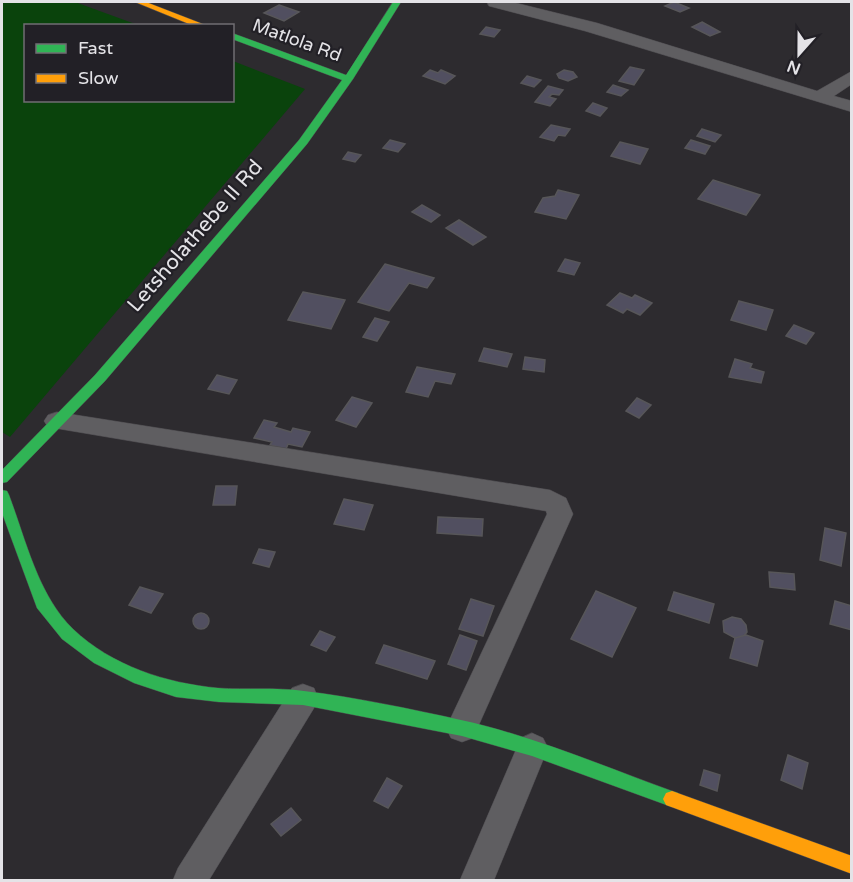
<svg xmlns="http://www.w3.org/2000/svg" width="853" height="882" font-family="'Varela Round',sans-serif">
	<rect width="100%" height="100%" fill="#2d2b2f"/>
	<!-- green -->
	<path fill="#0a430c" d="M2,2H75L138,25L26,26V100H232L233,61L305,89L10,437L2,432Z"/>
	<!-- building -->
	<g fill="#514f60" stroke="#575659" stroke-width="1.5">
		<path d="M674,2L689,8L680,12L665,6Z"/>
		<path d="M279,5L299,12L284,21L264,13Z"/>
		<path d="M702,22L720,32L710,36L692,27Z"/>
		<path d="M486,27L500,30L494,37L480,34Z"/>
		<path d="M630,67L644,70L634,85L619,81Z"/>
		<path d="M430,70L438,73L441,70L455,76L445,84L423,76Z"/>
		<path d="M564,70L573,72L577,77L568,81L559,78L557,74Z"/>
		<path d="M527,76L541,80L534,87L521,83Z"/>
		<path d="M613,85L628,90L621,96L607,92Z"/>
		<path d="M548,86L563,90L559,95L552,94L549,97L556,99L550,106L535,102Z"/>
		<path d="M593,103L607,108L600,116L586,111Z"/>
		<path d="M551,125L570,129L565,136L558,135L554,141L540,137Z"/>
		<path d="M702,129L721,135L715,142L697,136Z"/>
		<path d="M390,140L405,144L398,152L383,148Z"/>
		<path d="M691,140L710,146L705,154L685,148Z"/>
		<path d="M620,142L648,149L640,164L611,156Z"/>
		<path d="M348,152L361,155L355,162L343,159Z"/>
		<path d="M713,180L760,195L746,215L698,199Z"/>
		<path d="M558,190L579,195L566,219L535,212L543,198L555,196Z"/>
		<path d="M422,205L440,215L431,222L412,212Z"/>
		<path d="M459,220L486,237L473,245L446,228Z"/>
		<path d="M565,259L580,263L574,275L558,271Z"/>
		<path d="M385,264L434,278L427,288L409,283L389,311L358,302Z"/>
		<path d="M303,292L345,300L331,329L288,320Z"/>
		<path d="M620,293L632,298L635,295L652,303L640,315L627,309L623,313L607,305Z"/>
		<path d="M739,301L773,310L766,330L731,320Z"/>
		<path d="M375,318L389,322L377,341L363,337Z"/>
		<path d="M794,325L814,333L806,344L786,336Z"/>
		<path d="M484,348L512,354L507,367L479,361Z"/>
		<path d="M525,357L545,360L544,372L523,369Z"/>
		<path d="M735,359L752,364L750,368L764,372L761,383L729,377Z"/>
		<path d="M417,367L455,374L451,384L435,381L428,397L406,392Z"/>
		<path d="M217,375L237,380L229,394L208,389Z"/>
		<path d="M352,397L372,403L356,427L336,420Z"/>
		<path d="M637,398L651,405L639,418L626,411Z"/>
		<path d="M264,420L277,423L274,427L291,432L293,428L310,432L302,447L288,444L286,449L270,445L272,442L254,438Z"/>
		<path d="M216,486H237L235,505H213Z"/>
		<path d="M344,499L373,505L364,530L334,524Z"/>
		<path d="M438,517L483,519L482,536L437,533Z"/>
		<path d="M825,528L846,533L841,566L820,560Z"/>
		<path d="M259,549L275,552L269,567L253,563Z"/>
		<path d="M769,572L794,574L795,590L770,587Z"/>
		<path d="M140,587L163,594L151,613L129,605Z"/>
		<path d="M596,591L636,608L612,657L571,639Z"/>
		<path d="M674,592L714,604L709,623L668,610Z"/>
		<path d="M471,599L494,606L483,636L459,629Z"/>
		<path d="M835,601L852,606V630L830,624Z"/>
		<circle cx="201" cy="621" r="8"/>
		<path d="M732,617L741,619L746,625L747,632L743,637L735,638L724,632L723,621Z"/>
		<path d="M320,631L335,637L326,651L311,645Z"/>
		<path d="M460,635L477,641L466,670L448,664Z"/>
		<path d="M746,635L763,641L757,666L730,658L735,638Z"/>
		<path d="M384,645L435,661L427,679L376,663Z"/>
		<path d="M788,755L808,763L802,789L781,780Z"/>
		<path d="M704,770L720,775L717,791L700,785Z"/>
		<path d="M387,778L402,786L388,808L374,801Z"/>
		<path d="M291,808L301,820L281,836L271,824Z"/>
	</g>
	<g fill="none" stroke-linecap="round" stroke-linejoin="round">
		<!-- street casing -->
		<g stroke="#4b494d" stroke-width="1">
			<g id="street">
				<path d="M487,2H512L597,23L817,91L852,71V84L834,96L852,101V112L585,31L489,6Z"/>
				<path d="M57,412L550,490L566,498L573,514L473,738L462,742L451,738L446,728L547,514L546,511L48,427L44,421L48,415Z"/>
				<path d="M303,684L314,688L318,698L314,708L209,880H173L178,868L292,688Z"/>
				<path d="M532,733L543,738L548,748L494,880H460L521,738Z"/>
			</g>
		</g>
		<!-- fast casing -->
		<g stroke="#4b494d" stroke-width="1">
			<g id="fast">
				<path d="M393,2H401L353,79L307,144L105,381L7,482L2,483V470L95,375L299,140L342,80L232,39V33L346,75Z"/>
				<path d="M2,490L7,491L9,495C26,540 38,595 73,629C112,666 166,683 218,688C246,690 276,687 304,691C354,697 411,709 461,720C533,736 603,766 672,791L678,793L681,799L678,805L672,807L532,756L462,736L303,705L219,702L176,697L134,683L94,663L62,639L37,608L2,513Z"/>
			</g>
		</g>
		<!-- slow casing -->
		<g stroke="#4b494d" stroke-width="1">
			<g id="slow">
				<path d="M135,2H146L208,26H194Z"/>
				<path d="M672,791L852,856V874L666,805L663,799L666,793Z"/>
			</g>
		</g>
		<!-- street -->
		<use href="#street" fill="#5f5e61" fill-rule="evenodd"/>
		<!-- fast -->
		<use href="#fast" fill="#30b455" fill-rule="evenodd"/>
		<!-- slow -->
		<use href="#slow" fill="#ff9f0a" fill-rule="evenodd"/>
	</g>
	<g text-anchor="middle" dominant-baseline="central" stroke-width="4.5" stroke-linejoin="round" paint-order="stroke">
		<!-- far-street labels -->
		<g font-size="18" fill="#e4e3e7" stroke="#222026">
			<text transform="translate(297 40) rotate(20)">Matlola Rd</text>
		</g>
		<!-- street labels -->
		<g font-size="21" fill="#e4e3e7" stroke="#222026">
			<text transform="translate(195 236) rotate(-49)">Letsholathebe II Rd</text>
		</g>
	</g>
	<!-- border -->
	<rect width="853" height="882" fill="none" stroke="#e4e3e7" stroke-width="6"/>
	<!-- legend -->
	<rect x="24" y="24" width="210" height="78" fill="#222026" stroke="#706e73" stroke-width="1.5"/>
	<rect x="36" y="44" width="30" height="9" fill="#30b455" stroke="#706e73" stroke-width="1.5"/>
	<text x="78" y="54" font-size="18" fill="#e4e3e7">Fast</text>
	<rect x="36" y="74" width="30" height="9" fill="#ff9f0a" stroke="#706e73" stroke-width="1.5"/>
	<text x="78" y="84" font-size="18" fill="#e4e3e7">Slow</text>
	<!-- north arrow -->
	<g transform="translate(799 54) rotate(201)" stroke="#222026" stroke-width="4.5" paint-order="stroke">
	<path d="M0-4.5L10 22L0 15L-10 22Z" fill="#e4e3e7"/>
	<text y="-9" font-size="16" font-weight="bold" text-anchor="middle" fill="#e4e3e7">N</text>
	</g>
</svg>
